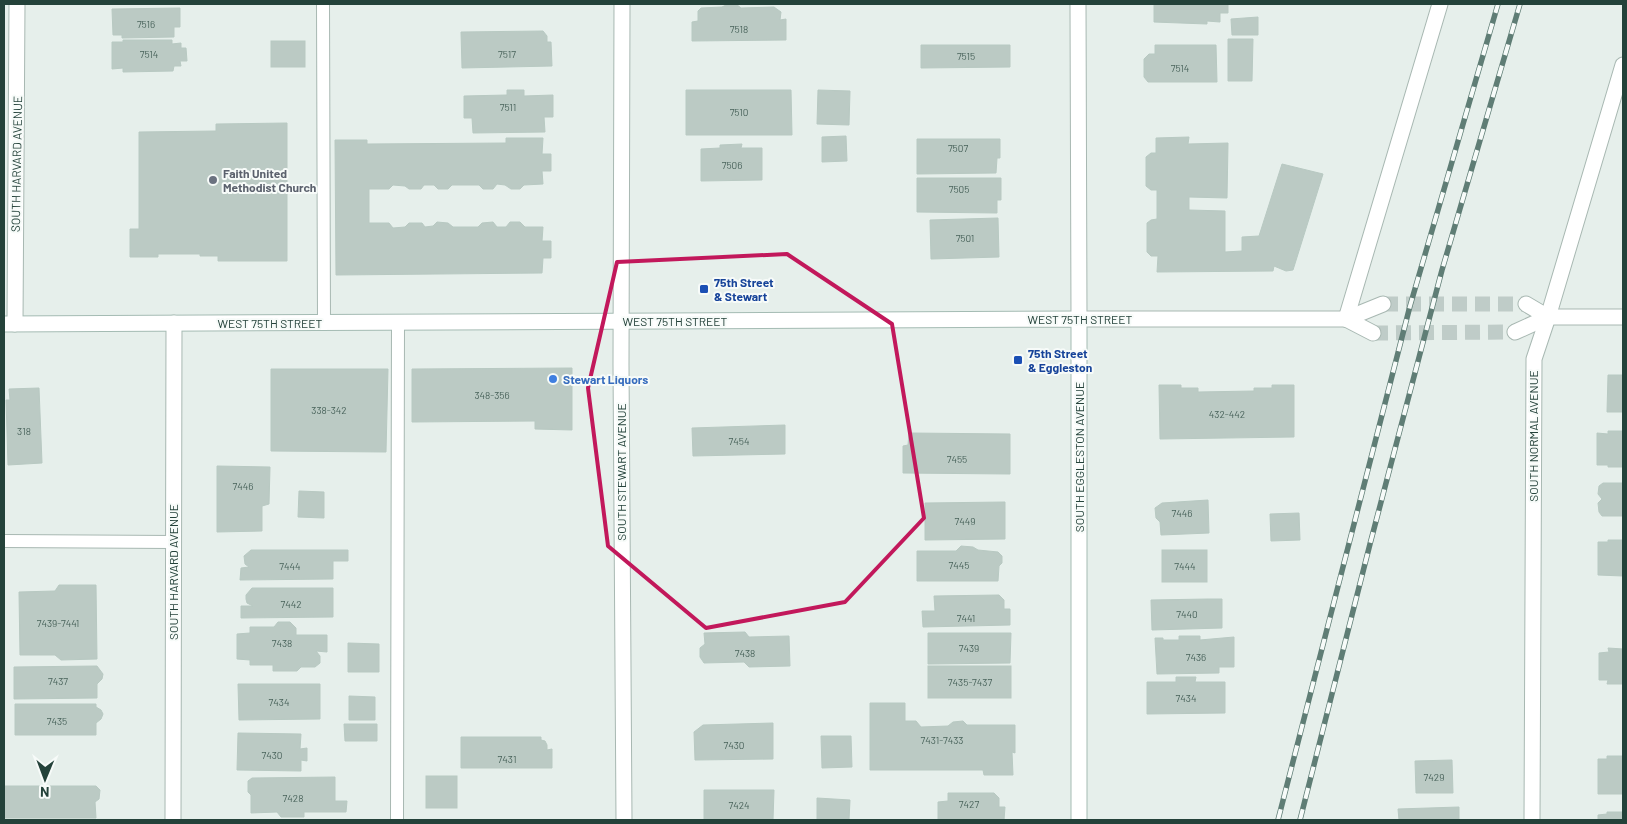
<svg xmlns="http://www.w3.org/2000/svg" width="1627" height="824" font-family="Barlow,sans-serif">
	<rect width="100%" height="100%" fill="#e6efeb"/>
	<!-- building -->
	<g fill="#bbcac4" stroke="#b8c9c2">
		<path d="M728,4H736L741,8L774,7L781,12L780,20L786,19V40L692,41V22L698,21V11L701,8L722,7Z"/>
		<path d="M1154,4H1228V13H1220V22L1207,21V24L1154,22Z"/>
		<path d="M180,8V27H174V37L122,38V35H113L112,9Z"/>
		<path d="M1258,17V35H1232L1231,19Z"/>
		<path d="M543,31L547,36V42H551L552,66L462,68L461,32Z"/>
		<path d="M1228,39H1253L1252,81H1228Z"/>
		<path d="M123,40H172V44L181,43V48H186L187,61H180L181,66H174L173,71L123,72V68L112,69V42H123Z"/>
		<rect x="271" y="41" width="34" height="26"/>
		<path d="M921,45H1010V67L921,68Z"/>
		<path d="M1155,45H1216L1217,82H1148L1144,77V59L1149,54H1155Z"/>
		<path d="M507,90H524V96L553,95V117H544L545,132L473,133L472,118H464V96L507,95Z"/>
		<path d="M686,90H791L792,135H686Z"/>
		<path d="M818,90L850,91L849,125L817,124Z"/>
		<path d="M287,123V261H218V256H200V254H158V257H130V229H139V132L216,131V124Z"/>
		<path d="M846,136L847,161L822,162V137Z"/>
		<path d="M1189,137L1188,144L1228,143L1227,198L1189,197V210L1225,211V252L1242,251V237L1259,236L1282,164L1323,174L1293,270L1286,271L1274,266L1273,271L1157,272L1158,256H1151L1147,252V223L1151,220L1157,219V190H1151L1146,186V157L1151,153H1156V138Z"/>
		<path d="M506,138H543L542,154H551V171H542L543,184L524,185L520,189H511L505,185L497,184L493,189H483L479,185H452L448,189H438L434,185H424L421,189H409L405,186L393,185L389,189H369V223H389L393,228L405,227L409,223H422L425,227L433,226L437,222L448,223L453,227H478L482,223L493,222L497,227H506L510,222H520L525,227H543L542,241H551V258H543L542,273L336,275L335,140H367V144L506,143Z"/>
		<path d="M917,139H1000V158H997L996,173L917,174Z"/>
		<path d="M742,144L741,148H762V180L701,181V149L720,148V145Z"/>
		<path d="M917,178H1001V200H997V213L917,212Z"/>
		<path d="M998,218L999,257L931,259L930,220Z"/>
		<path d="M572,368V430L535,429V421L412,422V369Z"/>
		<path d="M271,369H388L386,452L271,451Z"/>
		<path d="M1608,375H1623V412H1607Z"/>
		<path d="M1159,385H1181V388H1198V392L1254,391V388H1272V385H1294V437L1160,439Z"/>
		<path d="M39,388L42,463L8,465L6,400H10L9,389Z"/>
		<path d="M785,425V454L693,456L692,428Z"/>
		<path d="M1608,431H1623V467H1608V465H1597V433L1608,434Z"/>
		<path d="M909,433L1010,434V474L903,473V446L908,445Z"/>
		<path d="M217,466L270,467L269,504L262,506V531L217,532Z"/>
		<path d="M1603,483H1623V516H1602L1599,512L1598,503L1602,499L1598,494L1599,486Z"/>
		<path d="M299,491L324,492V518L298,517Z"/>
		<path d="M1208,500L1209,533L1161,535L1160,522L1156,518L1155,508L1162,503Z"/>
		<path d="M1005,502V539L925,540V503Z"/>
		<path d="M1299,513L1300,540L1271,541L1270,514Z"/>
		<path d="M1608,540H1623V576L1598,575V542H1608Z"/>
		<path d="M961,546L973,547L978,550L998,552L1002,556V563L999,566L998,581H917V551H956Z"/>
		<path d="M251,550H348V561H333V579L240,580L241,568L249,567L245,564L244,556Z"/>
		<rect x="1162" y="550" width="45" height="32"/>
		<path d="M59,585H96L97,659L61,660L55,655H20L19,592L55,591Z"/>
		<path d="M252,588H333V617L241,618V606H253L247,603L246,599V595Z"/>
		<path d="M999,595L1004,600V609H1010V625L923,627L922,611H935L934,596Z"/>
		<path d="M1208,599H1222V628L1152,630L1151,600Z"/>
		<path d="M278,622H290L296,628V635H327V652L316,651L320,656V663L315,667H301L297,671H273V665H250V660L237,659V634L250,633V627H274Z"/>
		<path d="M745,632L749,637L789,636L790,666L749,667L744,662L704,663L700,657V648L705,644L704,633Z"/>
		<path d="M928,633H1011L1010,663L928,664Z"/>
		<path d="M1179,636H1200V640L1234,637V667H1219V673L1157,674L1155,638H1163V640H1179Z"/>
		<path d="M348,643L379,644V672H348Z"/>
		<path d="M1608,648L1623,649V684H1607L1608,680H1599V653L1609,652Z"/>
		<path d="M97,666L103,674L102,679L97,684V698L14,699V667Z"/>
		<rect x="928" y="666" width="83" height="32"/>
		<path d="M1176,677H1196L1195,682H1225V713L1147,714V682H1176Z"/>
		<path d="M238,684H320V719L239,720Z"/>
		<path d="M349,696L375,697V720H349Z"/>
		<path d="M870,703H905V721H916L921,727L948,726L953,722L963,721L967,725H1015V753L1012,752L1013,775H984L983,770H870Z"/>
		<path d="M15,704H96V707L101,710L103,714L101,719L96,723V735H15Z"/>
		<path d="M773,723V759L695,760L694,732L703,725Z"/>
		<path d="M344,724H377V741H345Z"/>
		<path d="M238,733L301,734L300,749L307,748V761L301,760V771L237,770Z"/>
		<path d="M821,736H851L852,767L822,768Z"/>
		<path d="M461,737H541V740L545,741L547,745V750L552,749V768H461Z"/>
		<path d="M1607,756H1623V794H1598V759H1607Z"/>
		<path d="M1452,760L1453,793H1416L1415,761Z"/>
		<rect x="426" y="776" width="31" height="32"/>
		<path d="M335,777V801H347L346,812H304V817H281L277,812L251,813V795L248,792V781L252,778Z"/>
		<path d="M4,786H96L100,790L99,799L95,802L96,818H4Z"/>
		<path d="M704,790H774L773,820H704Z"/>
		<path d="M948,793H994L999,798V807H1005L1004,820H938V802L948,801Z"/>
		<path d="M817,798L850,800L849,820H817Z"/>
		<path d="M1459,807V820H1399L1398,809Z"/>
		<path d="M1607,812H1623V820H1598V815L1607,814Z"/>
	</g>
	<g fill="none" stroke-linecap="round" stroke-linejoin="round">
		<!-- street-tunnel -->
		<g stroke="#bfccc8" stroke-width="15" stroke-dasharray="15 8" stroke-linecap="butt">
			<path d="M1383,304H1526"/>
			<path d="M1373,333L1515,332"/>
		</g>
		<!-- lane casing -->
		<g stroke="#a8b8b2" stroke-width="14">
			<g id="lane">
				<path d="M323,4L324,323"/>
				<path d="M4,541L173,542"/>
				<path d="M397,820L398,322"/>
			</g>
		</g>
		<!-- street casing -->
		<g stroke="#a8b8b2" stroke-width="17">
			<g id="street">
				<path d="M622,4L621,365L624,820"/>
				<path d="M1078,4L1079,319H1346L1383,304"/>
				<path d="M1526,304L1548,317"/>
				<path d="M1346,319L1440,4"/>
				<path d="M1346,319L1373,333"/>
				<path d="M15,324L17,4"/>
				<path d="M1515,332L1548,317H1623"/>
				<path d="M173,820L174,323"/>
				<path d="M1532,820L1534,359L1548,317L1623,65"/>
			</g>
		</g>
		<!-- secondary casing -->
		<g stroke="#a4bbb3" stroke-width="17">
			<path id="secondary" d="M4,324L1079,319V820"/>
		</g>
		<!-- lane -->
		<use href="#lane" stroke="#fff" stroke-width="12"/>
		<!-- street -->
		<use href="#street" stroke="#fff" stroke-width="15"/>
		<!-- secondary -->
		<use href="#secondary" stroke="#fff" stroke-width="15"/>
		<!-- rail casing -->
		<g stroke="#5f7d75" stroke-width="5.5">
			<g id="rail">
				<path d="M1278,820L1410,306L1498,4"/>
				<path d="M1300,820L1370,544L1442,270L1520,4"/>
			</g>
		</g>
		<!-- rail -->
		<use href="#rail" stroke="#f7fbf9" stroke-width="4" stroke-dasharray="11" stroke-linecap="butt"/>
	</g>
	<!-- marked area -->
	<path fill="none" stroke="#c2185b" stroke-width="4" stroke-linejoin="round" d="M787,254L892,324L924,518L845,602L706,628L608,546L588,388L617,262Z"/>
	<!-- markers -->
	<circle fill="#6b7280" stroke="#f7fbf9" stroke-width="2" cx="213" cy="180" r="5"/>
	<g fill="#1a4fb4" stroke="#f7fbf9" stroke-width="2">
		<rect x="699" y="284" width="10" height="10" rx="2.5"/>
		<rect x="1013" y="355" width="10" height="10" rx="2.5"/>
	</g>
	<circle fill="#3f7fe0" stroke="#f7fbf9" stroke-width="2" cx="553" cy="379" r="5"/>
	<g text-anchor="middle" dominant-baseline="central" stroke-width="4" stroke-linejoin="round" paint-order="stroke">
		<!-- number labels -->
		<g font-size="10" fill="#4a645c">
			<text x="146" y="24">7516</text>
			<text x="739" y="29">7518</text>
			<text x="149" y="54">7514</text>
			<text x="507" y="54">7517</text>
			<text x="966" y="56">7515</text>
			<text x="1180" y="68">7514</text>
			<text x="508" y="107">7511</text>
			<text x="739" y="112">7510</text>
			<text x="958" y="148">7507</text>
			<text x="732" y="165">7506</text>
			<text x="959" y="189">7505</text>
			<text x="965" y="238">7501</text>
			<text x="492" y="395">348-356</text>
			<text x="329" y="410">338-342</text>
			<text x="1227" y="414">432-442</text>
			<text x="24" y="431">318</text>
			<text x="739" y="441">7454</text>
			<text x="957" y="459">7455</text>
			<text x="243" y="486">7446</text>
			<text x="1182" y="513">7446</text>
			<text x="965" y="521">7449</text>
			<text x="959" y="565">7445</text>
			<text x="290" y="566">7444</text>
			<text x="1185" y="566">7444</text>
			<text x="291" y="604">7442</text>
			<text x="1187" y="614">7440</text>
			<text x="966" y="618">7441</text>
			<text x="58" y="623">7439-7441</text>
			<text x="282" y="643">7438</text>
			<text x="969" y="648">7439</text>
			<text x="745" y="653">7438</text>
			<text x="1196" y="657">7436</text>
			<text x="58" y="681">7437</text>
			<text x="970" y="682">7435-7437</text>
			<text x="1186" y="698">7434</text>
			<text x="279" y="702">7434</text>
			<text x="57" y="721">7435</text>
			<text x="942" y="740">7431-7433</text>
			<text x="734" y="745">7430</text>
			<text x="272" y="755">7430</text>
			<text x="507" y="759">7431</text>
			<text x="1434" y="777">7429</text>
			<text x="293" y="798">7428</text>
			<text x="969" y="804">7427</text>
			<text x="739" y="805">7424</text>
		</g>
		<!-- street labels -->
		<g font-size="12" fill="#24423a" stroke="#f7fbf9">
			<text transform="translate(16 164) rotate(-89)">SOUTH HARVARD AVENUE</text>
			<text x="1080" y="319">WEST 75TH STREET</text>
			<text x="675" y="321">WEST 75TH STREET</text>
			<text x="270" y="323">WEST 75TH STREET</text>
			<text transform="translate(1533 436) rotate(-90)">SOUTH NORMAL AVENUE</text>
			<text transform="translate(1079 457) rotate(-90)">SOUTH EGGLESTON AVENUE</text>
			<text transform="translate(621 472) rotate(-90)">SOUTH STEWART AVENUE</text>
			<text transform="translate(173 572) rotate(-90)">SOUTH HARVARD AVENUE</text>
		</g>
		<!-- worship labels -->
		<g font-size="12" font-weight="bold" fill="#5b616d" stroke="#f7fbf9" text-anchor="start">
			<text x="223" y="173">Faith United<tspan x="223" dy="14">Methodist Church</tspan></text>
		</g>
		<!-- transit labels -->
		<g font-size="12" font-weight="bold" fill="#164399" stroke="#f7fbf9" text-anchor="start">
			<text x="714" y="282">75th Street<tspan x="714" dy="14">&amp; Stewart</tspan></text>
			<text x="1028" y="353">75th Street<tspan x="1028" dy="14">&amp; Eggleston</tspan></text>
		</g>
		<!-- shop labels -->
		<g font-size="12" font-weight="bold" fill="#366cbe" stroke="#f7fbf9" text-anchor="start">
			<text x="563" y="379">Stewart Liquors</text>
		</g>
	</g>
	<!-- border -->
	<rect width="1627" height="824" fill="none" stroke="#24423a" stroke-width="10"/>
	<!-- north arrow -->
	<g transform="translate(45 779) rotate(181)" stroke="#f7fbf9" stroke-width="4" paint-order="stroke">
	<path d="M0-4L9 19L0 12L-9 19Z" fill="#24423a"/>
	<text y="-8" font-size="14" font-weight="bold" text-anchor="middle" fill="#24423a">N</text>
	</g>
</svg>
